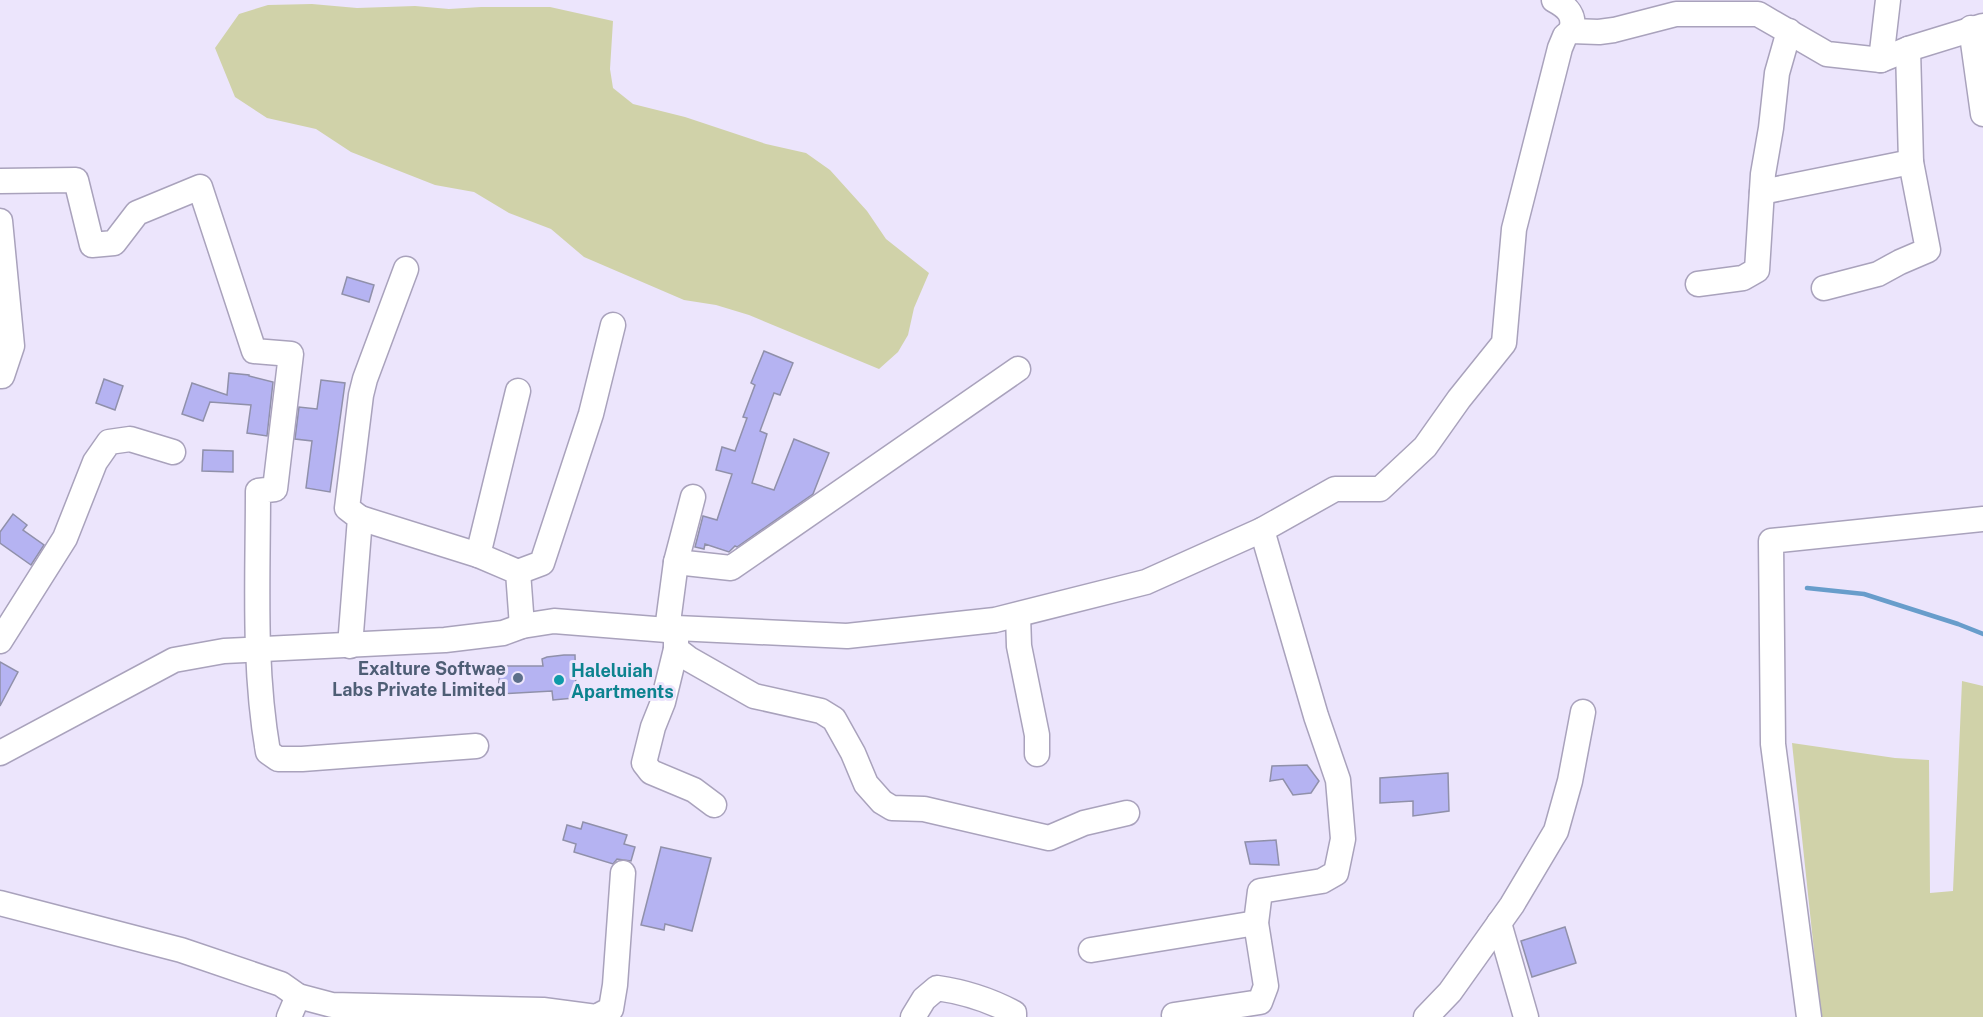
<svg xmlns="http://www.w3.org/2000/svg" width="1983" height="1017" font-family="'Public Sans',sans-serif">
	<rect width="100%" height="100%" fill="#ece5fc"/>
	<!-- green -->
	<g fill="#d0d2a9">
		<path d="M312,4L357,8L415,6L449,9L481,7H550L613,21L610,69L613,88L633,104L685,117L766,144L806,153L830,170L867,211L886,239L929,273L914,308L908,335L898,352L879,369L749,315L716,305L684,300L584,257L551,229L509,213L474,192L435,185L351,152L316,129L267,118L235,97L215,48L239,14L268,5Z"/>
		<path d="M1962,681L1983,686V1017H1821L1792,743L1895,758L1929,760L1930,893L1953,891Z"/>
	</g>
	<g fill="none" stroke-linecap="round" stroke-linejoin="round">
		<!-- stream -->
		<path stroke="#689dcb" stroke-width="4.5" d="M1807,588L1864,594L1958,624L1983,634"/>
	</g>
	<!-- building -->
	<g fill="#b5b3f2" stroke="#9090aa" stroke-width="1.5">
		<path d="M347,277L374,285L369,302L342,294Z"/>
		<path d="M764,351L793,363L780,395L774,393L760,431L767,434L752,483L774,490L794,439L829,453L813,494L737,547L735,546L729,552L705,544L704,549L695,547L703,516L717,520L732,474L716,470L722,447L735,451L747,418L743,417L755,385L751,383Z"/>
		<path d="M229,373L249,375V376L273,382L267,436L247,433L251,405L210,402L203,421L182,414L192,383L227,395Z"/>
		<path d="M104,379L123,386L115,410L96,403Z"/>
		<path d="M321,380L345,383L330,492L306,488L312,441L295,439L299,407L317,409Z"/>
		<path d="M203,450L233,451V472L202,471Z"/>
		<path d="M13,514L27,525L23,530L44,545L31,565L0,543V532Z"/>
		<path d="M564,655H575L576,693L574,698L553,700L552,691L498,694L500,666H543L542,659L547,657Z"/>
		<path d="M0,662L18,672L0,706Z"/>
		<path d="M1307,765L1319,781L1311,793L1293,795L1283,779L1270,781L1272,766Z"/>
		<path d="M1448,773L1449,811L1413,816V801L1380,803V778Z"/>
		<path d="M583,822L627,835L624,844L635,847L631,861L617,859L613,864L574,852L576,844L563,840L567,825L581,829Z"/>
		<path d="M1276,840L1279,865L1250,864L1245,842Z"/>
		<path d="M661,847L711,858L692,931L665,924L664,930L641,925Z"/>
		<path d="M1565,927L1576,963L1532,977L1521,941Z"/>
	</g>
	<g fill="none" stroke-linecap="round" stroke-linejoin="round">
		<!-- minor casing -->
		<g stroke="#a9a2bc" stroke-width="27">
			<g id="minor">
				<path d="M1554,0C1567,7 1576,15 1571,31"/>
				<path d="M1971,28L1983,114"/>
				<path d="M1881,60L1888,0"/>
				<path d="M0,181L76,180L92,245L114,243L137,213L200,187L254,351L291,354L275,489L258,491C258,578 253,666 268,752L278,759H302L476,746"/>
				<path d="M1762,192L1911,162"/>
				<path d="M0,221L12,346L2,376H0"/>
				<path d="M1698,284L1743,278L1757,270L1763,174L1771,128L1777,73L1789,31"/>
				<path d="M1824,288L1878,274L1900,262L1928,250L1911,162L1908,49"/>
				<path d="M518,391L478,555L518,572L522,626"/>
				<path d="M360,518L478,555"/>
				<path d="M676,562L731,568L1018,369"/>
				<path d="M518,572L542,563L591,414L613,325"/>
				<path d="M1018,615L1019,646L1037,735V754"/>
				<path d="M676,628V649L689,659L754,696L821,711L834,719L853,753L866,784L882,802L892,808L924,809L1049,838L1084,823L1127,813"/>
				<path d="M667,630L676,562L693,497"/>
				<path d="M0,641L65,538L95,462L109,442L130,439L173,452"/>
				<path d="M350,646L360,518L347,508L361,395L365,379L406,269"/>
				<path d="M676,649L663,702L653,727L644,763L651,772L694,790L714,805"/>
				<path d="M0,753L174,660L224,651L445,640L503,633L522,626L554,621L667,630L676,628L847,636L995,620L1146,582L1262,530L1335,489H1380L1425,447L1459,399L1504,343L1514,229L1560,48L1565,36L1571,31L1599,32L1614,30L1676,14H1758L1827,54L1881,60L1908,49L1983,26"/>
				<path d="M0,903L181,950L281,984L298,996L332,1005L543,1010L596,1017L611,1009L615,985L623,873"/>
				<path d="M1499,923L1526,1017"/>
				<path d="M1091,950L1256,923"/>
				<path d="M1174,1015L1260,1002L1266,986L1256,923L1260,891L1322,881L1336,873L1343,839L1338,780L1316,716L1262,530"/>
				<path d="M289,1017L298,996"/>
				<path d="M913,1017L924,999L937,988C965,992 988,999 1014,1013V1017"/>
				<path d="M1426,1017L1450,992L1512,905L1556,831L1570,781L1583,712"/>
				<path d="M1809,1017L1773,744L1771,541L1983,519"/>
			</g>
		</g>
		<!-- minor -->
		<use href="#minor" stroke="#fff" stroke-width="24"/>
	</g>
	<!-- markers -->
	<circle fill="#5c6f8a" stroke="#ece5fc" stroke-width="2" cx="518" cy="678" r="6"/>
	<circle fill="#0f9aa8" stroke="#ece5fc" stroke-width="2" cx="559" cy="680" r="6"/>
	<g text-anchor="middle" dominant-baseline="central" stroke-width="6" stroke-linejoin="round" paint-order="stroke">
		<!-- service labels -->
		<g font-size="18" font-weight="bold" fill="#4e5e75" stroke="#ece5fc" text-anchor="end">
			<text x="506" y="668">Exalture Softwae<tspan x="506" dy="21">Labs Private Limited</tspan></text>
		</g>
		<!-- culture labels -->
		<g font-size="18" font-weight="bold" fill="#0d838f" stroke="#ece5fc" text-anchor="start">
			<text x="571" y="670">Haleluiah<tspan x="571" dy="21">Apartments</tspan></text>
		</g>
	</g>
</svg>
